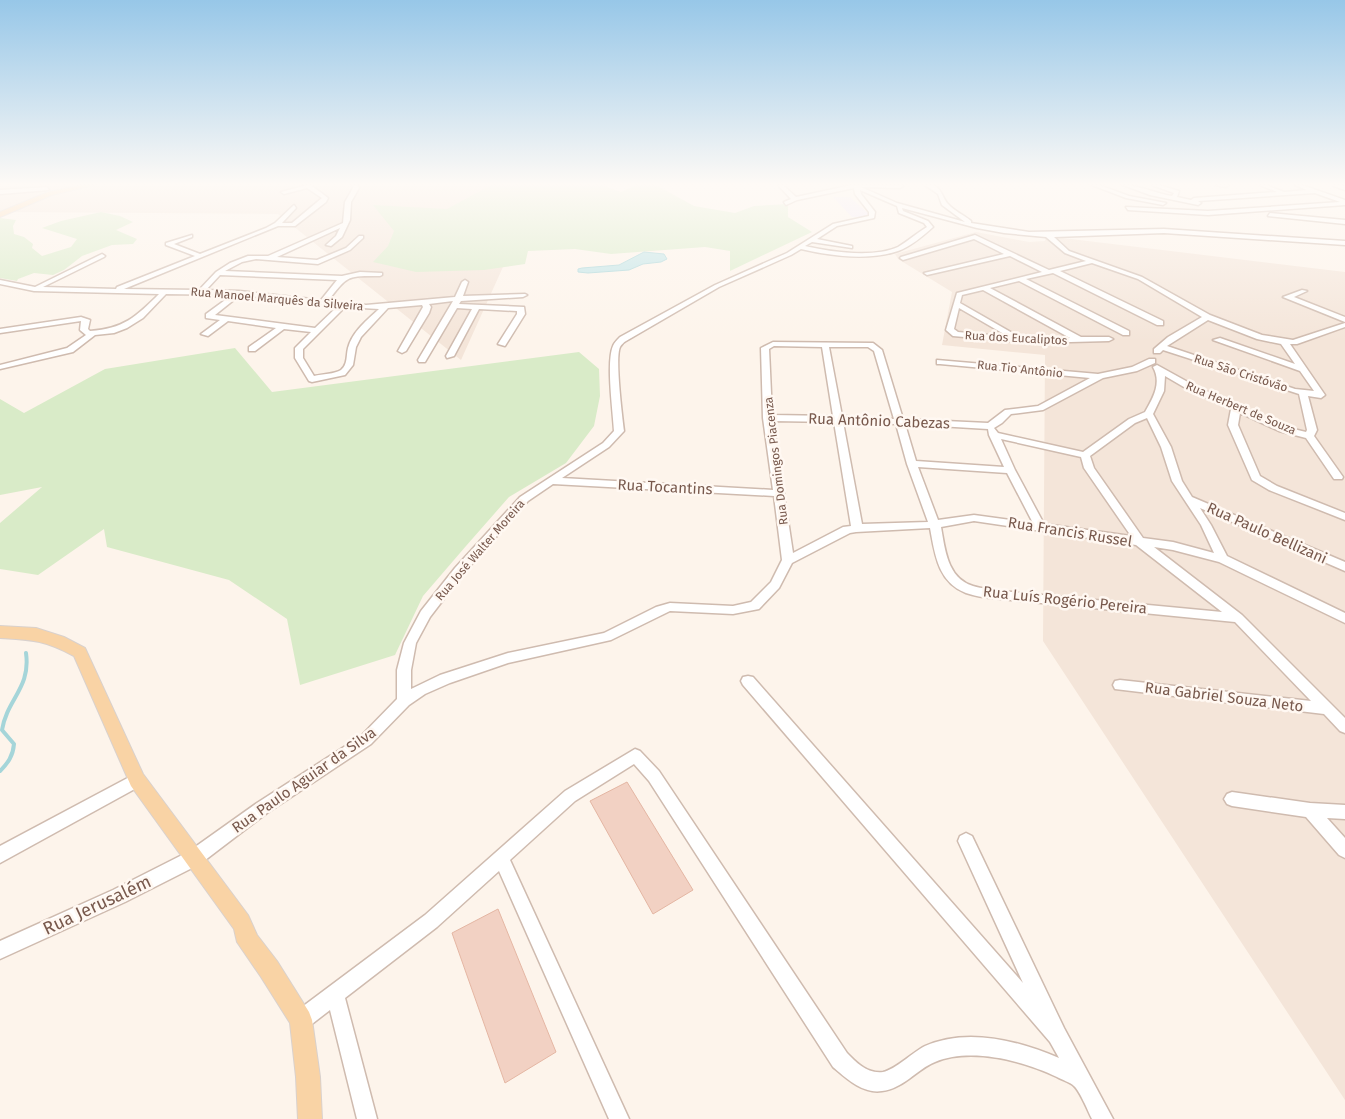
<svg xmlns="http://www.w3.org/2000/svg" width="1345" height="1119" font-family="'Fira Sans',sans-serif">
	<rect width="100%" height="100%" fill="#fdf4eb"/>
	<!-- residential -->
	<g fill="#f4e5d9">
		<path d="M0,185H83L43,193L0,212Z"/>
		<path d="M96,185H540L461,360L278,214L6,212L55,193Z"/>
		<path d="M976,232L1029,242L1045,241L1046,236L1345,272V1100L1043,641L1045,355L942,345L952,292L898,259L895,254Z"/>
	</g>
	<!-- education -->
	<path fill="#f1e7f9" d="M833,197H850L872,217H852Z"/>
	<!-- green -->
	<g fill="#d9ebc8">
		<path d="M491,185H602L621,192L636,185H656L694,206L735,213L754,206L788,204V217L812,232L730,271V251L705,247L611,254L575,249L528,251L525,264L484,270L416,272L373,262L388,246L394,231L373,205L447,209Z"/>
		<path d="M101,212L120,216L133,222L116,230L137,239L133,244L112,245L82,256L64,270L53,275L34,273L18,279L17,281L0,278V218L16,220L13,226L14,234L24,237L33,244L32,248L42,256L71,247L77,239L42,228L61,221Z"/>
		<path d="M235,348L272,392L579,352L599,369L600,396L594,426L566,463L509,497L466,546L423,596L395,655L300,685L287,619L229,580L107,547L104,529L38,575L0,569V523L42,487L0,495V399L24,413L105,369Z"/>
	</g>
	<!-- water -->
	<path fill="#bfe4e7" stroke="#a5d5d9" d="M644,252L664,254L667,259L661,262L643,264L629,270L588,273L578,272V269L582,268L619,265Z"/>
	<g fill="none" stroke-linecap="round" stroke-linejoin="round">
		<!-- stream -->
		<path stroke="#a5d5d9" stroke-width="4" d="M0,771C8,763 13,756 14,744L2,730C7,699 31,688 26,653"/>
	</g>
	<!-- building -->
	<g fill="#f2d1c3" stroke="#e4b6a3">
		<path d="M627,782L693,890L653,914L590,801Z"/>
		<path d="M498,909L556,1052L505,1083L452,933Z"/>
	</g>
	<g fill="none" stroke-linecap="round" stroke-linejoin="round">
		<!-- minor casing -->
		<g stroke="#cfbbaf" stroke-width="3">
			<g id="minor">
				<path d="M307,185H312V186L328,198L326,202L295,226H278L124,289L199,290L216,272L230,263L248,256H268L343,223L345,202L353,188V185H357L359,188L351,202L350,220L342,237L331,246L326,245L336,236L340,228L277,257L317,260L346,248L359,236H363V238L350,250L318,264L256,259L242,262L225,271L342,276L360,272L382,273V275L380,276C347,276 348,275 328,301L366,305L455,297L462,282L465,280L468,282L463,296L525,294L527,295L523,297L461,301L459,304L524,307L525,314L505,346L498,344L517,314V311L479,309L454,356L447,358L446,356L472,309L457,308L425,362H419L418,360L453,301L429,304L431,307L429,313L406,351L402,353L398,351L423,307L422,305L388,308L361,337L356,347L353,365L345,375L312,382L309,381L295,358V348L311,332L284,329L255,351H249V347L276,328L228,321L208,336L201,334L220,320L206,318V314L232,295L166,294L143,318L127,328L114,333L95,335L73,352L0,369V365L67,348L86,335L80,330L81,321L0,333V329L81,317L90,320L88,329L90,331C123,329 136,317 159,294L34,291L0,284V280L35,287L102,254L105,256L104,257L43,287L116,289L117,287L195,256L166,245V243L192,235V237L174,244L200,254L266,228L275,223L294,205L296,208L282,223H292L322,198L307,188L284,194L281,192ZM220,275L337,280L321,300L239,291L206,290ZM240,295L338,306L315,328L215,315ZM345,307L379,309C367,320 352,332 348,348C346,356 348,364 341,370C335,374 322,374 314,376L303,358V349Z"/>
				<path d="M778,185H783L796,197L852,185H901L903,186L900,188L861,187L897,203L965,222L942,205L938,194L925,185C942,183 941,197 948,204C954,211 964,215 971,221V223L1029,232L1164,229L1345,241V245L1164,233L1054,237L1069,251L1142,277L1210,315L1262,335L1293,340L1345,323V327L1297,344H1290L1325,395L1321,398L1308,396L1317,430L1314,436L1343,477L1342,479H1334L1306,438L1279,431L1240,413L1238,425L1260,476L1277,486L1345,513V520L1269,490L1252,480L1228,425L1231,409L1189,390L1165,376L1164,391L1153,414L1171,447L1182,481L1192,497L1345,562V571L1200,508L1211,525L1227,556L1345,613V623L1219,562L1173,550L1154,547L1242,615L1345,718V733L1340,731L1324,714L1115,689L1113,685L1115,681L1120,680L1311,701L1235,622L1001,599C990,598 977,597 966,593C938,582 935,555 930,528L856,532L850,533L792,563L779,588L759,609L733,614L670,611L611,640L508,663L450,683L425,694L409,705L371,744L267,813L200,864L125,902L0,959V941L113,890L188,852L257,803L361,736L397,699V670L404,643L421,611L455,568L520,497L603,443L614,431C613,412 606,362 613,346C614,343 617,340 620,337L715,285L787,253L833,224L869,216V212L855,194L854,188L797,200L786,205L784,202L791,199ZM860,190L897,206L899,213L924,223L927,227C917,233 908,241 898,247C874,258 830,252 805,246L812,242L852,248V246L817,239L837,226L874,218L875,212L861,194ZM902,208L977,228L1004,233L1046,237L1065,253L1086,261L1049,270L975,235L901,257L900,258L903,260L974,239L1004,254L924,273L927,275L1010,256L1042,272L957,293L946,330L953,336L1032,343L1109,341L1113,339L1109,337H1081L990,288L1019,281L1123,335H1129V331L1026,279L1053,273L1157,325H1163V321L1060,271L1092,263L1138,279L1202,317L1168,337L1154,349V353H1160L1163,350L1299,394L1307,430L1306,432L1285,427L1195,386L1157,365L1153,367C1162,383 1153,398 1145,412L1129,419L1083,452L998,433L994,428L1002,423L1011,414L1043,410L1103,378L1137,371L1155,363V359H1149L1132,367L1098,374L937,360V364H940L1090,378L1038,406L1005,410L988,423L903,419L882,350L873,343L773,342L761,348L763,418L773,490L562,478L609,447L624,431C622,415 615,358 620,347C621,345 624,342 626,341L719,287L791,255L801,249C831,256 868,261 898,251C910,247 923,236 933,227L928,221L903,211ZM983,290L1070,338H1021L960,303L962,295ZM959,308L1009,337L958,332L954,329ZM1208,320L1257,339L1281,344L1295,364L1220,338L1213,340L1300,371L1314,391L1295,389L1167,346ZM774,346L822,347L833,416L772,415L769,349ZM829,347H868L874,351L894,419L842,416ZM1147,418L1161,447L1172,481L1201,525L1214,553L1173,542L1143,538L1094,468L1090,456L1135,423ZM773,421L834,422L851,526L843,527L793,553ZM843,422L896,424L907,464L928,522L862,524ZM905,424L988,429L989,435L1004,467L916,461ZM1001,439L1081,457L1084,468L1131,536L1044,524L1015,470ZM918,467L1007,473L1033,523L974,515L938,520ZM553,484L774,496L782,560L771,582L751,602L733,606L670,603L656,607L604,633L508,653L440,675L411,689V670L416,643L430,617L463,574L528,501ZM974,521L1136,545L1222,612L1001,591C992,589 982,589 973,586C947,578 945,549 941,527Z"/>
				<path d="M1092,185H1099L1129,196L1166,203L1163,205L1126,198Z"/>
				<path d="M1123,185C1135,184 1158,194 1172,196L1174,193L1152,185H1159L1179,191L1177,197L1191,200L1194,198L1277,192L1260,185H1266L1284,192L1307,190L1295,185H1302L1345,200V205L1208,215L1128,210L1126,207L1208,211L1340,202L1315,193L1198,201L1201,203L1198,205L1150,195Z"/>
				<path d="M1215,185H1229L1226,187Z"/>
				<path d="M1333,185L1345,186V190L1334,186Z"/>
				<path d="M47,187L49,190L0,194V190Z"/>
				<path d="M1270,213L1345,220V224L1268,216Z"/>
				<path d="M1302,290L1307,291L1294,297L1345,317V322L1283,297Z"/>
				<path d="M748,676L753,677L1023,983L958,841L960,836L966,833L972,836L1064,1028L1113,1119H1092C1088,1111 1080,1091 1074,1086C1070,1082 1062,1080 1057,1077C1024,1061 971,1047 935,1062C917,1069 903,1089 882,1091C863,1094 847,1079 833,1067L649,781L634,764L575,801L510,860L629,1119H609L499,871L437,927L345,998L377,1119H357L330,1010L308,1027L301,1029L294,1027L292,1020L294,1013L425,915L565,791L635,749L640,751L659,771L847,1053C857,1063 867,1074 883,1072C895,1070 913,1052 925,1046C968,1027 1019,1041 1059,1058L1050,1042L743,685L741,681L743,677Z"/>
				<path d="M137,773L142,775L144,780L142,785L0,863V846Z"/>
				<path d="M1232,792L1310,803L1345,805V819L1327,818L1345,838V858L1339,855L1306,817L1232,806L1227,804L1224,799L1227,794Z"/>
			</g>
		</g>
		<!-- major casing -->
		<g stroke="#d9d1cd" stroke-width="2">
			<g id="major">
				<path d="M83,185H94L52,195L0,217V212L48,192Z"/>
				<path d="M0,626L36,628L64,637L85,648L143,774L248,915L257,935L277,961L309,1012L312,1020L320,1077L322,1119H298L296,1077L290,1023L261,977L237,942L234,929L131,786L74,656C44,640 33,640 0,638Z"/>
			</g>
		</g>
		<!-- minor -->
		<use href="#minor" fill="#fff" fill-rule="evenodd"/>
		<!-- major -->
		<use href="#major" fill="#f9d3a5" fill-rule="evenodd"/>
	</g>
	<!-- sky -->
	<linearGradient id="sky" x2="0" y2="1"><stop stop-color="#97c7e8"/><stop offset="0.54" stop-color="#fefaf6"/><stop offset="1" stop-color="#fefaf6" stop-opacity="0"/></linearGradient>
	<rect width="1345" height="341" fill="url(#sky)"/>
	<g text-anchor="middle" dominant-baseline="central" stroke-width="5" stroke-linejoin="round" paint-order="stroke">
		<!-- far-street labels -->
		<g font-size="12" fill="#78594d" stroke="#fff8f2">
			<text transform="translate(277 299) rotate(5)">Rua Manoel Marquês da Silveira</text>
			<text transform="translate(1016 338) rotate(3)">Rua dos Eucaliptos</text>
			<text transform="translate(1020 369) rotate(6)">Rua Tio Antônio</text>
			<text transform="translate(1241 373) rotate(18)">Rua São Cristóvão</text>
			<text transform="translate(1241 408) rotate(23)">Rua Herbert de Souza</text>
			<text transform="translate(776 461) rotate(-97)">Rua Domingos Piacenza</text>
			<text transform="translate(480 550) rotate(-49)">Rua José Walter Moreira</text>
		</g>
		<!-- street labels -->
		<g font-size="15" fill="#78594d" stroke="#fff8f2">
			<text transform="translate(879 421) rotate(2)">Rua Antônio Cabezas</text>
			<text transform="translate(665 487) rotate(3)">Rua Tocantins</text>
			<text transform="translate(1070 532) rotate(9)">Rua Francis Russel</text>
			<text transform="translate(1267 533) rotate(24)">Rua Paulo Bellizani</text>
			<text transform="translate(1065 600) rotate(6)">Rua Luís Rogério Pereira</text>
			<text transform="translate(1224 697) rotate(7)">Rua Gabriel Souza Neto</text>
			<text transform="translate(304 780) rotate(-35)">Rua Paulo Aguiar da Silva</text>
		</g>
		<!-- near-street labels -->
		<g font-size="18" fill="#78594d" stroke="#fff8f2">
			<text transform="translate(97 905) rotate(-25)">Rua Jerusalém</text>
		</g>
	</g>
</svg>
